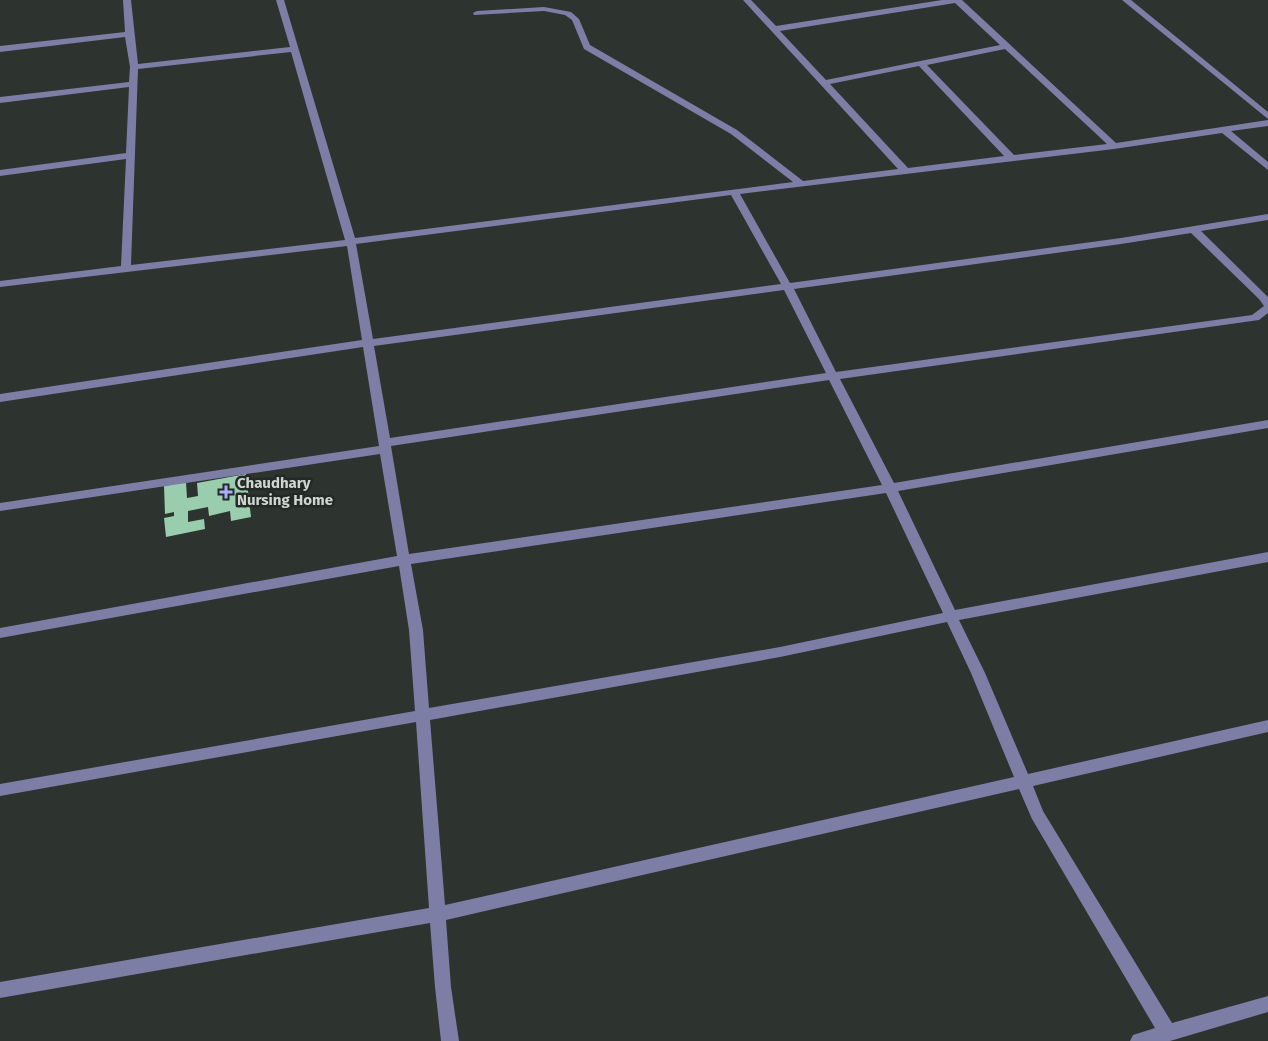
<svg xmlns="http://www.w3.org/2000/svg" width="1268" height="1041" font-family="'Fira Sans',sans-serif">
	<rect width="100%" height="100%" fill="#2d332f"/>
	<!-- building -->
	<path fill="#99cdae" d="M246,474L251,517L231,521L230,511L209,516L208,507L188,511V522L204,519L205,529L166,537L164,518L174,516V512L165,514L164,486L186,482L187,498L198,496L197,483Z"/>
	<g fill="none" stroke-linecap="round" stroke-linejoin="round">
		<!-- minor -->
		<g fill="#7c7ea5" fill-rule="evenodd">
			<path d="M123,0H131L138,64L290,47L276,0H284L355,238L793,182L731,134L584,49L572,20L565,15L544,11L474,15L473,13L477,11L544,7L571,12L579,19L590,45L737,130L803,181L898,169L743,0H751L776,26L942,0H962L1116,143L1268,120V126L1231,131L1268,162V170L1222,133L1114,149L740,194L790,283L1121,238L1268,214V220L1201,231L1268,297V313L1259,320L840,379L894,483L1268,420V428L898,491L955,610L1268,552V562L959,620L985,673L1028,774L1268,720V732L1033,786L1043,811L1172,1023L1268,996V1012L1170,1041H1130L1133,1035L1155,1028L1032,819L1019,789L446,920L451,987L459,1041H441L435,987L430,923L0,998V982L429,908L416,722L0,796V784L415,711L409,630L399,566L0,638V628L397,556L380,454L0,511V503L379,446L363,347L0,402V394L362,340L347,246L0,287V281L121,266L126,159L0,176V170L126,153L129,87L0,103V97L129,82L130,67L125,37L0,52V46L125,32ZM955,3L1000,45L826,80L780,31ZM1005,49L1107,144L1014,155L927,65ZM291,52L345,240L131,265L138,69ZM919,66L1004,156L908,168L830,84ZM731,195L781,284L373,339L356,244ZM1191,233L1259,299L1264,306L1252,315L836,372L794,289L1121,244ZM784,290L826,373L390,438L374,346ZM829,380L882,485L409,554L391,446ZM886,493L943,613L780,647L429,708L423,630L411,564ZM947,622L971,673L1014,777L445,905L430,720L780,657Z"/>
			<path d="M1122,0H1131L1268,112V119Z"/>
		</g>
	</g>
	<!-- markers -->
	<path fill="#abaffb" stroke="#232925" stroke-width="2" d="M223.5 484.5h5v5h5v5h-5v5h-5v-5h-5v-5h5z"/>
	<g text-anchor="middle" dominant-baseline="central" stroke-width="5" stroke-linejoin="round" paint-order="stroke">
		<!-- poi labels -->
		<g font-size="15" font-weight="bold" fill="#d1d5d2" stroke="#232925" text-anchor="start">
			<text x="237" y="483">Chaudhary<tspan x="237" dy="17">Nursing Home</tspan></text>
		</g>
	</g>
</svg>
